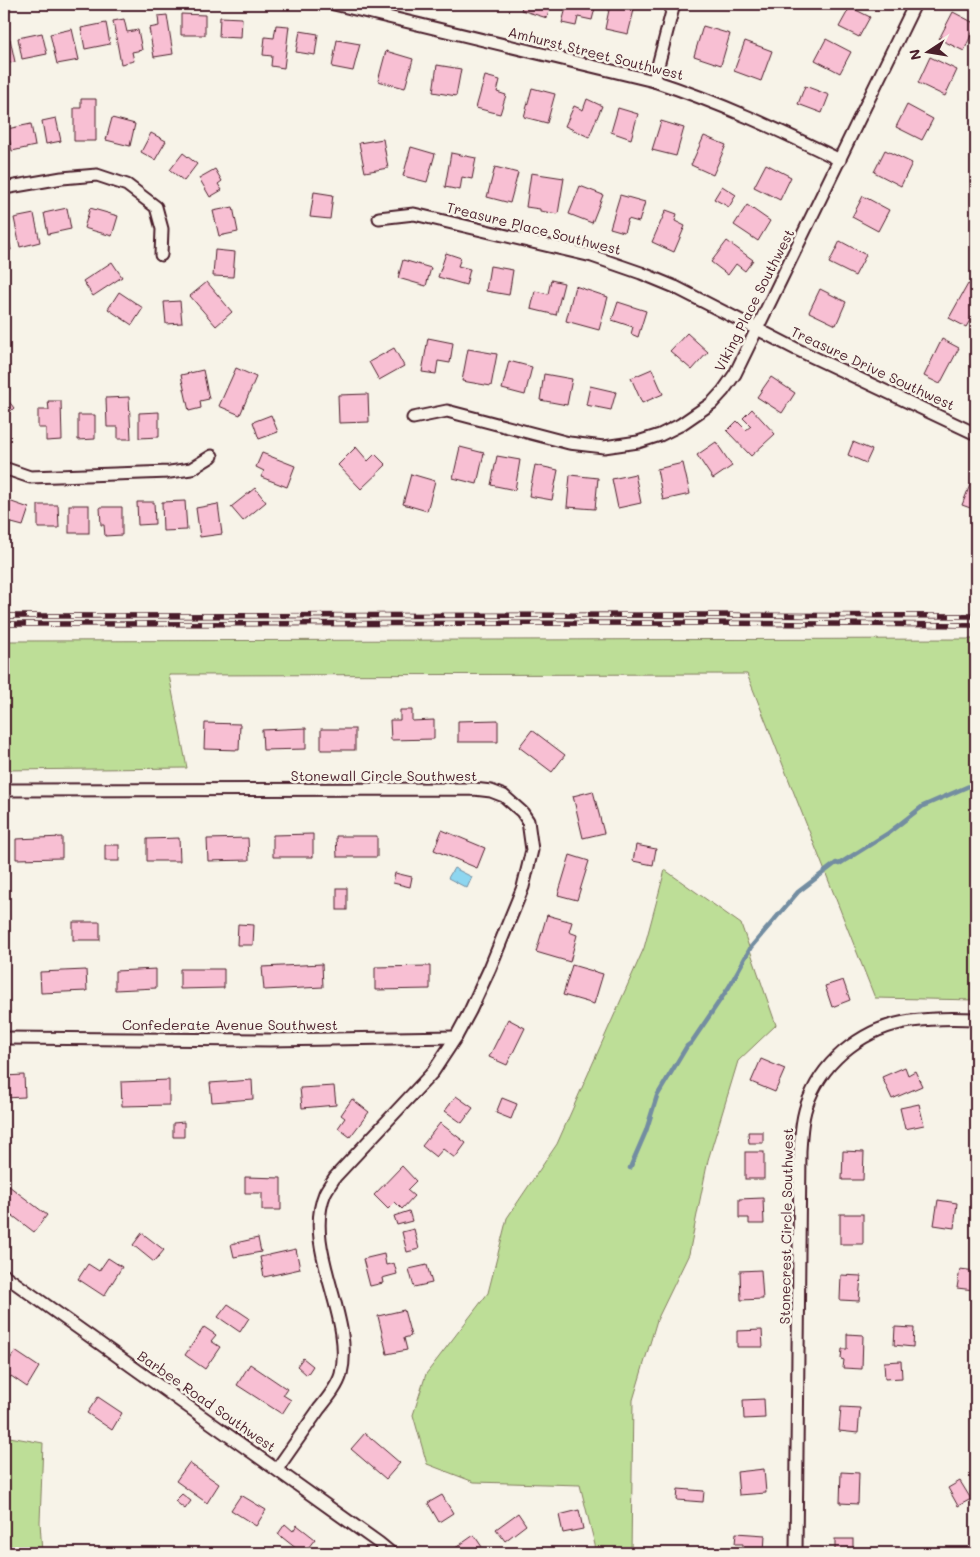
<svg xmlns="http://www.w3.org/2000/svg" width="980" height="1557" font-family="Mali,sans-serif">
	<rect width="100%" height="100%" fill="#f7f3e8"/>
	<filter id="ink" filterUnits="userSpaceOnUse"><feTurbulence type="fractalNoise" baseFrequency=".02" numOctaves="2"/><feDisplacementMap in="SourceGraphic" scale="10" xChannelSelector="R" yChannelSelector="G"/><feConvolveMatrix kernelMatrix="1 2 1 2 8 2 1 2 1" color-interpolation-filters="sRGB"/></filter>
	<g filter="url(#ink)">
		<!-- green -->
		<g fill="#bdde97" stroke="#847e61">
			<path d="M976,639V1000L875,998L747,674L169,675L187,768L6,770L4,726V641Z"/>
			<path d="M665,870L741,924L776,1025L738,1061L708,1160L689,1254L657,1320L633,1400L631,1553H597L580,1485L474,1482L427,1464L413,1415L426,1374L488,1293L507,1218L557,1144L644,948Z"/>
			<path d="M4,1436L43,1443L40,1522L42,1553H4Z"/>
		</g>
		<!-- water -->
		<path fill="#8ed6f0" stroke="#738da1" d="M454,868L472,877L467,888L448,878Z"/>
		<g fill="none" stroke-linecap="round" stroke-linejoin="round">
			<!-- stream -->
			<path stroke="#738da1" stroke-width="4.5" d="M630,1168L646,1131L657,1096L687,1046L691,1043L729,987L751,947L798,892L836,863L839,864L887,834L923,806L976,783"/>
		</g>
		<!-- building -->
		<g fill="#f8bfd3" stroke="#4a1f2b">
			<path d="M523,4H551L547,18L521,10Z"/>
			<path d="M567,4H596L592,20L578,17L576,26L562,23Z"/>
			<path d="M610,5L634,10L628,34L605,29Z"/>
			<path d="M850,7L870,17L859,37L839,27Z"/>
			<path d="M953,12L976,24L964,51L939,39Z"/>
			<path d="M181,14L205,15V35H181Z"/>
			<path d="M167,15L173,54L154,57L149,28L159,26L158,16Z"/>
			<path d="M220,17L242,18L241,38L219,37Z"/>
			<path d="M124,19L127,32L138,30L142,50L132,52L134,61L121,64L113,21Z"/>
			<path d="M106,23L110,44L85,49L81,28Z"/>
			<path d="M276,25L289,26L284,68L271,66L272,56L263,55L265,37L274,38Z"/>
			<path d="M703,26L730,34L721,65L694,56Z"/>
			<path d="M72,29L79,60L57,64L50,34Z"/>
			<path d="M300,31L318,34L315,55L296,52Z"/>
			<path d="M42,33L47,54L22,59L18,38Z"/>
			<path d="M10,39L15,62L4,64L6,72H4V40Z"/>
			<path d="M826,39L851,52L840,73L815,60Z"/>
			<path d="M337,40L360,44L353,71L332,67Z"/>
			<path d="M745,41L772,51L761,81L734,71Z"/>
			<path d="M386,51L413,59L405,88L378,81Z"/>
			<path d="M930,57L957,70L945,96L918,83Z"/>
			<path d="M437,65L461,69L456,96L433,92Z"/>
			<path d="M485,76L500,80L497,92L506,95L500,114L476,108Z"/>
			<path d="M805,86L829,95L822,113L798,104Z"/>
			<path d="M532,88L555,94L547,123L524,117Z"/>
			<path d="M81,99H96V141H74V108H81Z"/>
			<path d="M587,99L602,106L589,137L565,126L574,106L583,110Z"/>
			<path d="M907,105L933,119L922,140L896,127Z"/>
			<path d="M618,108L638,114L631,139L611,132Z"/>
			<path d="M56,118L61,141L46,144L42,121Z"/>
			<path d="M112,118L135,124L130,146L106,140Z"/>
			<path d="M661,121L684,128L676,156L652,150Z"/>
			<path d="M31,124L35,146L12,151L7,129Z"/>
			<path d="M151,133L166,141L155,160L141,152Z"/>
			<path d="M704,136L726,145L713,175L691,165Z"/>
			<path d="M383,139L388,168L365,172L359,143Z"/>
			<path d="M411,147L435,154L427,182L403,176Z"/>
			<path d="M885,150L912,163L901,186L874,172Z"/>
			<path d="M183,153L197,164L184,181L170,170Z"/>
			<path d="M451,153L476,158L472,179L462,177L460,190L445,187Z"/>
			<path d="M766,164L791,177L780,200L754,187Z"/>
			<path d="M495,167L518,173L510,203L487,197Z"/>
			<path d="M215,169L222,181L218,184L222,190L210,197L199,178Z"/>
			<path d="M531,173L564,178L558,214L540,211V209L526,207Z"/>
			<path d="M580,186L603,195L592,223L569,214Z"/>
			<path d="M722,186L736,195L729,207L714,199Z"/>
			<path d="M314,192L333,195L330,219L310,217Z"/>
			<path d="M620,195L645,202L639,222L628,219L624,232L610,228Z"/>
			<path d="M863,196L889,210L878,231L852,217Z"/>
			<path d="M747,205L770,221L758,241L734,225Z"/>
			<path d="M233,207L238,232L219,236L213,211Z"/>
			<path d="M67,208L71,229L48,234L44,213Z"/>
			<path d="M90,208L118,216L112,236L84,228Z"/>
			<path d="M666,210L677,214L675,221L685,226L674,252L652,242Z"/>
			<path d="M34,214L40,242L20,247L14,218Z"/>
			<path d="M5,220L11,250L4,251V221Z"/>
			<path d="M727,241L753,260L745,271L736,264L728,275L711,262Z"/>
			<path d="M840,241L866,255L855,276L829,263Z"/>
			<path d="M215,250L235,252L233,277L213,276Z"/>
			<path d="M446,253L461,258L458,266L470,269L466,285L438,277Z"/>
			<path d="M403,260L431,268L426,286L398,278Z"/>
			<path d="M112,262L122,277L93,296L83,281Z"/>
			<path d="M490,266L513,270L509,295L486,291Z"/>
			<path d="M551,280L564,283L556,315L531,309L535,291L548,294Z"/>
			<path d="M207,282L232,312L216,326L190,296Z"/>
			<path d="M968,284L976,288V310L966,327L949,318Z"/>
			<path d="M575,286L608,297L599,330L566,321Z"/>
			<path d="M820,289L846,302L836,325L809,312Z"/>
			<path d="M119,292L143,308L132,325L108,309Z"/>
			<path d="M180,301L182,323L166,324L164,302Z"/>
			<path d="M618,302L646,311L638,337L631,334L633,327L612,320Z"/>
			<path d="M687,333L708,352L692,370L670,351Z"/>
			<path d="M428,338L453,343L450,363L438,361L436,374L422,372Z"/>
			<path d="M942,339L959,348L940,384L924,376Z"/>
			<path d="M394,348L404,366L379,380L369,362Z"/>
			<path d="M468,349L497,354L491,386L462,381Z"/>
			<path d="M509,361L532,367L525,395L502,389Z"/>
			<path d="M236,368L256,377L240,415L219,406Z"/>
			<path d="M652,369L663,394L642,403L631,378Z"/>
			<path d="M203,370L209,399L200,401L201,408L189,411L181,375Z"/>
			<path d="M544,374L572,379L567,405L540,400Z"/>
			<path d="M771,377L795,393L782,413L757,397Z"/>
			<path d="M590,386L616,392L611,410L586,405Z"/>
			<path d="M368,394L369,422L339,423L338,395Z"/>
			<path d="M4,395L14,408L4,417Z"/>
			<path d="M129,397L131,439H118V427H107L106,398Z"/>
			<path d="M48,401H61L62,440L46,441V428H38V410H49Z"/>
			<path d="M752,409L775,434L751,456L727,431L737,421L746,430L751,426L743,418Z"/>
			<path d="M159,412V437L139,438V413Z"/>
			<path d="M78,415H95V439L78,440Z"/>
			<path d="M271,415L278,432L259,439L253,422Z"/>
			<path d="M716,442L732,466L713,479L697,455Z"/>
			<path d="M853,442L872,450L866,463L848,455Z"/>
			<path d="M356,447L368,461L375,454L386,465L361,489L338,465Z"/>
			<path d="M460,447L484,453L477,484L453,478Z"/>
			<path d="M262,453L295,466L287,487L261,477L264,471L256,467Z"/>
			<path d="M497,456L520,460L515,490L491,485Z"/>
			<path d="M683,463L690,494L663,500L657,469Z"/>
			<path d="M535,465L558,470L552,500L529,496Z"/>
			<path d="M411,474L435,481L427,511L403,504Z"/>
			<path d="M635,474L641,503L618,508L612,479Z"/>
			<path d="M570,475L598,478L595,509L567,507Z"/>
			<path d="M970,485L976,488V510L962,505Z"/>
			<path d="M255,488L266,502L243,521L231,507Z"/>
			<path d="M6,500L29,508L23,526L8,522L7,526L4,525V506Z"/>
			<path d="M185,501L187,530L163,531L162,502Z"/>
			<path d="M137,502H154L155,524L138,525Z"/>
			<path d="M218,504L222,534L200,537L196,508Z"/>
			<path d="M38,505H58L59,528H38Z"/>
			<rect x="69" y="505" width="20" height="28"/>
			<path d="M100,507H122V535L105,536L104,525H101Z"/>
			<path d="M400,710H412V721L434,720V739L391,740L390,720H400Z"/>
			<path d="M498,720V742H458V721Z"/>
			<path d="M205,723L240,724L239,750L204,749Z"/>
			<path d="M306,728V749L263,750L262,730Z"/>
			<rect x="321" y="729" width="34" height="21"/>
			<path d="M532,730L565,755L552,772L519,747Z"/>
			<path d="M593,791L604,833L583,838L573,796Z"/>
			<path d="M442,830L485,848L477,868L434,850Z"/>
			<path d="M313,834V857H273V835Z"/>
			<path d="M336,836H377V857H337Z"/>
			<path d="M62,837V858L16,859V839Z"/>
			<path d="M179,838L180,861H147V839Z"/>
			<path d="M248,838L249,860L208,861L207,839Z"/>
			<rect x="105" y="845" width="14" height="16"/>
			<path d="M636,845L656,849L653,865L633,861Z"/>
			<path d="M570,855L589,861L577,900L558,895Z"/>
			<path d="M395,873L412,877L410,887L393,883Z"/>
			<rect x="337" y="888" width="10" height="22"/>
			<path d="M547,915L572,922L569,932L577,935L570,962L536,952Z"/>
			<rect x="73" y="922" width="27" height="18"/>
			<path d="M238,924L254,925L253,945H237Z"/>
			<path d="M322,964L323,987L264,990L262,967Z"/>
			<path d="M572,965L603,974L594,1004L563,995Z"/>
			<path d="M430,966V989L375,990V967Z"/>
			<path d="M156,969V988L115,990V971Z"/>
			<path d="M180,969H224V988L180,989Z"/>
			<path d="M86,970L87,991L41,993L40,972Z"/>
			<path d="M843,980L850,1000L832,1007L825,986Z"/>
			<path d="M508,1019L525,1028L507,1065L489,1057Z"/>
			<path d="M761,1059L785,1069L775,1092L751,1082Z"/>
			<path d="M905,1067L908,1075L915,1071L922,1086L892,1099L882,1077Z"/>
			<path d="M24,1075L25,1097L4,1098V1076Z"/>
			<path d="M169,1080V1105L122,1106L121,1082Z"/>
			<path d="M252,1080L253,1099L212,1102L210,1083Z"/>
			<path d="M334,1086L336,1105L302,1108L300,1088Z"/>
			<path d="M456,1096L473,1108L462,1123L445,1111Z"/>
			<path d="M502,1098L517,1104L511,1119L496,1113Z"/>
			<path d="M352,1099L369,1112L350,1137L338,1128L345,1118L341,1115Z"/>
			<path d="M919,1104L924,1125L905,1129L900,1108Z"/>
			<path d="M184,1122V1137H173V1123Z"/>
			<path d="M440,1123L466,1143L455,1158L443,1149L436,1157L422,1146Z"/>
			<path d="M748,1132H763V1143H749Z"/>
			<path d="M843,1151L864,1152L863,1180H842Z"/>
			<rect x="745" y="1152" width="19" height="27"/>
			<path d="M402,1166L416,1181L407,1190L414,1196L402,1209L395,1202L388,1209L374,1195Z"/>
			<path d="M245,1177L281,1178V1210H262V1193H245Z"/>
			<path d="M9,1186L47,1215L34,1232L4,1209V1193Z"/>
			<path d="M763,1198L764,1224H749V1218H739V1199Z"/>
			<path d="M938,1200L957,1203L954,1228L934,1225Z"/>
			<path d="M409,1211L412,1221L397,1225L394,1216Z"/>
			<rect x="840" y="1214" width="23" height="30"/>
			<path d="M414,1229L419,1249L407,1252L402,1232Z"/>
			<path d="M142,1233L164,1250L154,1262L133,1245Z"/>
			<path d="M258,1238L261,1252L234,1257L231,1244Z"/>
			<path d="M296,1249L300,1269L264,1277L260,1257Z"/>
			<path d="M384,1254L386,1265L394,1263L397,1274L382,1278L383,1283L370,1286L363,1259Z"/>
			<path d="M108,1258L122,1267L104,1296L78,1279L88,1264L99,1271Z"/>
			<path d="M427,1265L432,1283L414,1287L409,1269Z"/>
			<path d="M960,1269L976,1271L974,1290L957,1288Z"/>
			<path d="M761,1270L763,1299L741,1300L740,1271Z"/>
			<path d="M841,1275L861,1276L859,1301L840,1300Z"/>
			<path d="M228,1304L249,1318L240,1332L218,1317Z"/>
			<path d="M404,1310L411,1336L404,1338L407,1350L387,1354L378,1316Z"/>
			<path d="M204,1327L216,1335L211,1341L220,1347L205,1369L185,1355Z"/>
			<path d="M895,1327L914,1328L913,1347L894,1345Z"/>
			<path d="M762,1330L763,1347H737V1331Z"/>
			<path d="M847,1334L863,1335L862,1369L843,1368L844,1360L841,1359L842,1349H847Z"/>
			<path d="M15,1351L39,1367L27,1387L11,1376L8,1381L4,1378V1369Z"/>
			<path d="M303,1358L313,1366L307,1375L297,1366Z"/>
			<path d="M901,1361L902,1378L885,1379L884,1362Z"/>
			<path d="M250,1364L287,1389L283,1395L291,1400L282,1414L237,1385Z"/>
			<path d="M98,1397L122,1413L112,1430L87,1413Z"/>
			<path d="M764,1399L765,1418L744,1419L743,1400Z"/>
			<path d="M841,1407L860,1408L858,1433L839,1431Z"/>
			<path d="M365,1433L400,1463L386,1479L351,1449Z"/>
			<path d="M189,1463L219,1484L207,1503L176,1481Z"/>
			<path d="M764,1469L766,1493L739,1495L737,1472Z"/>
			<path d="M841,1472L859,1473L858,1504L840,1503Z"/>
			<path d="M960,1481L971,1499L958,1506L948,1488Z"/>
			<path d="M678,1489L704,1491L703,1502L677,1500Z"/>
			<path d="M182,1494L191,1501L185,1509L175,1501Z"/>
			<path d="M241,1495L266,1510L256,1526L231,1510Z"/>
			<path d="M442,1495L453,1513L439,1522L428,1503Z"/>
			<path d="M579,1510L583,1529L563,1533L559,1515Z"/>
			<path d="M518,1513L526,1525L505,1541L496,1529Z"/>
			<path d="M285,1524L293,1531L297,1525L315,1539L304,1553H302L278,1534Z"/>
			<path d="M736,1533L765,1535L764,1553H743V1544H735Z"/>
			<path d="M474,1535L486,1553H457L454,1549Z"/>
			<rect x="835" y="1539" width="18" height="14"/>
		</g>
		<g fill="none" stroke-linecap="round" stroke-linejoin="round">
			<!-- street casing -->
			<g stroke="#4a1f2b" stroke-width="15">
				<g id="street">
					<path d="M4,4H5"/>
					<path d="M334,4L654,81C719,102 779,130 840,160"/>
					<path d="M654,81L674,4"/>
					<path d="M4,188L62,178L97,175L127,185L156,207L162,229L161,255"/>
					<path d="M379,218L414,214L592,256L641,273L675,287L796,349L976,434"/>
					<path d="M413,418L447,411L569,443L604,447L638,442L660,435L680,425L712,403L723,391L735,374L915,4"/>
					<path d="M4,468L30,477L170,472L191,469L212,456"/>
					<path d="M4,790L474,789L491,791L504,796L522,812L528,821L532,850L523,887L490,968L470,1011L456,1037L433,1072L335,1177C332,1182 328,1187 325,1193C302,1249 355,1317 341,1374C338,1386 327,1399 319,1409C305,1429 291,1449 277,1469"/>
					<path d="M4,1038L269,1040L456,1037"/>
					<path d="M4,1275L379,1543L391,1553"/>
					<path d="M796,1553L800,1151C801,1134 802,1115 809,1099C826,1057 867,1027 911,1021C933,1018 955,1018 976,1019"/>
				</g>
			</g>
			<!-- street -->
			<use href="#street" stroke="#f7f3e8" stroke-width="11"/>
			<!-- rail casing -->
			<g stroke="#4a1f2b" stroke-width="5.5">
				<g id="rail">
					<path d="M4,616L702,615L976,616"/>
					<path d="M4,624L702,623L976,625"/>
				</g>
			</g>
			<!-- rail -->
			<use href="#rail" stroke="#f7f3e8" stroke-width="4" stroke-dasharray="11" stroke-linecap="butt"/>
		</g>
	</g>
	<g text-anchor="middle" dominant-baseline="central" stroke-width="5" stroke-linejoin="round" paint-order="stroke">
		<!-- street labels -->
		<g font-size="14" fill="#4a1f2b" stroke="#f7f3e8">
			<text transform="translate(596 53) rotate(14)">Amhurst Street Southwest</text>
			<text transform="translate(534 228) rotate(14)">Treasure Place Southwest</text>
			<text transform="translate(754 300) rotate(-63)">Viking Place Southwest</text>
			<text transform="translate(873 368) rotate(25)">Treasure Drive Southwest</text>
			<text x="384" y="775">Stonewall Circle Southwest</text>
			<text x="230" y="1024">Confederate Avenue Southwest</text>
			<text transform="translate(786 1226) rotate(-89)">Stonecrest Circle Southwest</text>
			<text transform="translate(207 1401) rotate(35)">Barbee Road Southwest</text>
		</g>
	</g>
	<!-- margin -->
	<rect width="980" height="1557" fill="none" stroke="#f7f3e8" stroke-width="20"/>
	<rect x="10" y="10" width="960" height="1537" fill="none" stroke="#4a1f2b" stroke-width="2" filter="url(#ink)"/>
	<!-- north arrow -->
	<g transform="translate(928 52) rotate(258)" stroke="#f7f3e8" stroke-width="4" paint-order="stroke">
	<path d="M0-4L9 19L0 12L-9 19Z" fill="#4a1f2b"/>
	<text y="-8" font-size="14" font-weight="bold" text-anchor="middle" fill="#4a1f2b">N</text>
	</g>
</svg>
